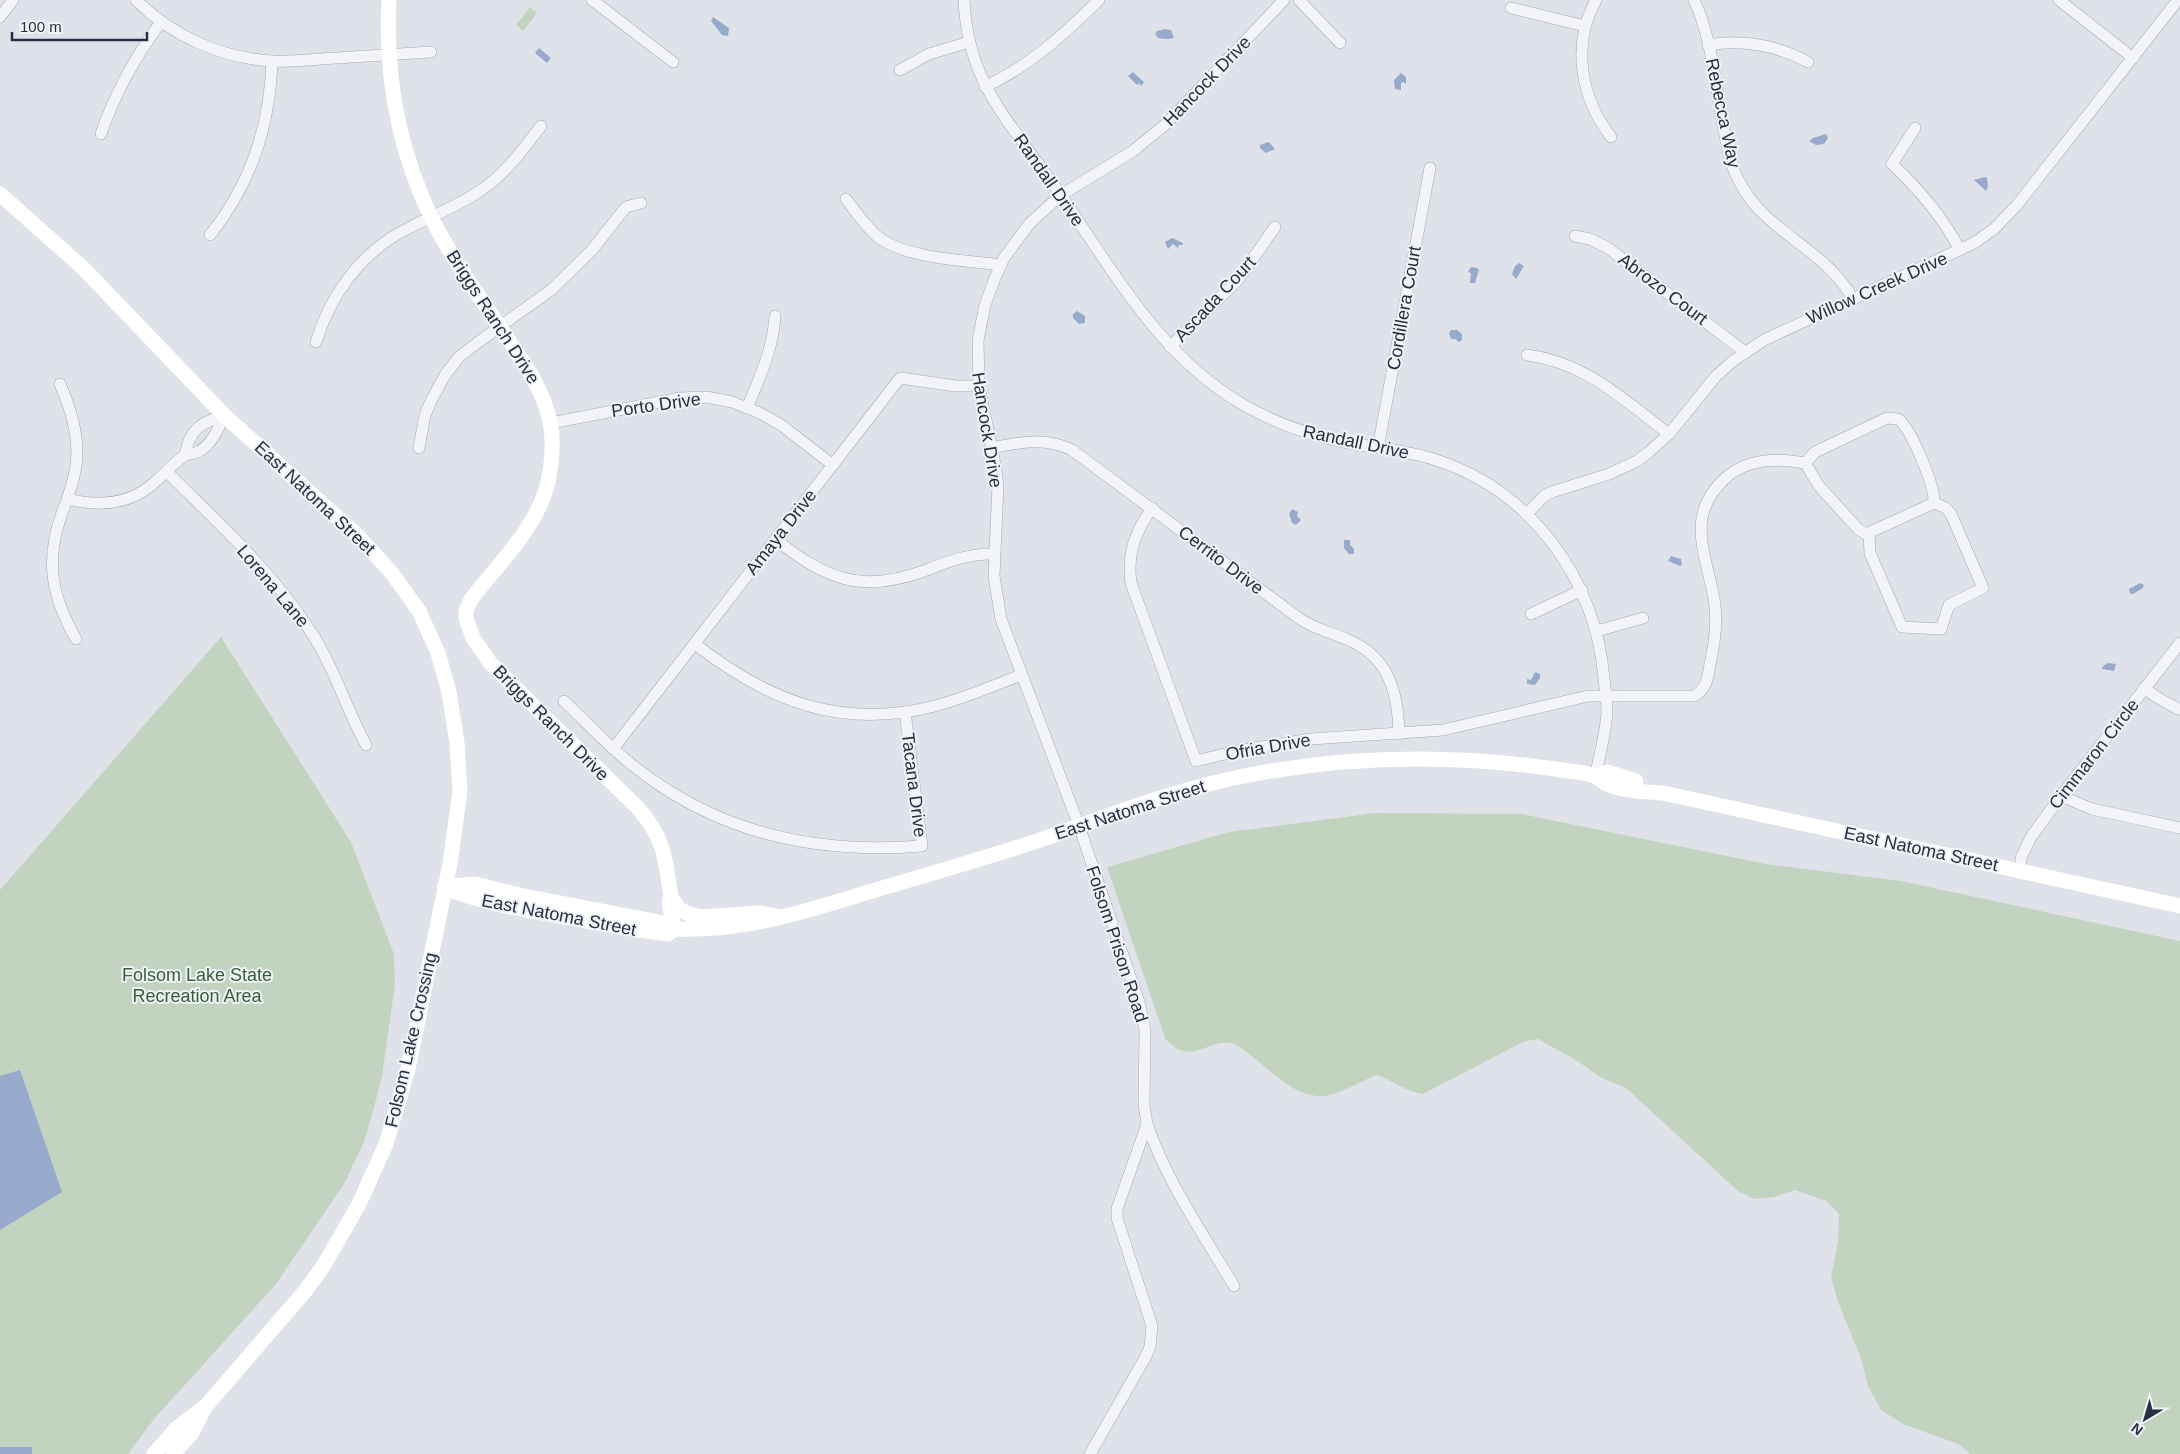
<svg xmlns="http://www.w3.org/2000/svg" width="2180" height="1454" font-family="Arial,sans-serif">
	<rect width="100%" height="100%" fill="#e0e2ea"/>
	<!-- green -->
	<g fill="#c2d4c0">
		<path d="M530,7L537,13L523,31L516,25Z"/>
		<path d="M221,637L351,842L394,954L395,984L382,1076L375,1104L364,1142L344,1184L276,1284L154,1419L128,1454H0V890Z"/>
		<path d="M1375,813L1522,814L1766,864L1901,881L2180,941V1454H1970L1958,1444L1903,1424L1881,1410L1868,1387L1862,1361L1838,1302L1831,1277L1838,1241L1839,1214L1826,1201L1795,1190L1774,1197L1755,1199L1738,1191L1627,1089L1600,1077L1576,1060L1538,1039L1525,1041L1423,1094C1407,1092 1393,1081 1377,1075C1360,1081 1335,1098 1317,1096C1292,1094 1271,1071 1253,1057C1247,1053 1240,1046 1234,1044C1210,1035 1191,1070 1165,1038L1107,867L1229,832Z"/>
	</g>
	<!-- water -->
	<g fill="#98aacc">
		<path d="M713,17L729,28L728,36L722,35L711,21Z"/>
		<path d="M1165,29L1171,30L1174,38L1167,39L1158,38L1155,34L1157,31Z"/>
		<path d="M539,48L551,58L547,63L535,53Z"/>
		<path d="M1133,72L1144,82L1141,86L1139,83L1137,85L1128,76Z"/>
		<path d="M1401,73L1406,77V84L1403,82L1401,83V90L1395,89L1394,80Z"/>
		<path d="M1826,134L1828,138L1824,144L1816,145L1809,141L1813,138Z"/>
		<path d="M1269,142L1275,149L1266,153L1260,148V145Z"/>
		<path d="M1985,177L1987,178L1988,186L1986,191L1974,180Z"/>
		<path d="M1172,238L1183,243V245H1179L1178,248L1173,244L1168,249L1165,242Z"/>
		<path d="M1519,263L1524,266L1516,279L1512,274L1515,266Z"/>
		<path d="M1471,267L1477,268L1479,270L1475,283H1470L1471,273L1468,272Z"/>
		<path d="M1077,311L1085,316V323L1079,324L1073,318V314Z"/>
		<path d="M1451,330H1457L1462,334V340L1459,342L1455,339H1451L1449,333Z"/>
		<path d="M1292,509L1298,512L1297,516L1301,520L1296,525L1292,523L1289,514Z"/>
		<path d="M1344,540H1350V545L1354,549V554H1349L1344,548Z"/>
		<path d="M1671,556L1681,559L1682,565L1680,566L1668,561Z"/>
		<path d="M2140,583L2144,585L2143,588L2133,594H2130L2129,589Z"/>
		<path d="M2108,663L2116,664L2114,671L2102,669L2103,666Z"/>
		<path d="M1535,672L1540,674V678L1535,685L1527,684V679L1531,680Z"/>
		<path d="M20,1070L62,1192L0,1230V1076Z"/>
		<rect x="0" y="1447" width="32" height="7"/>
	</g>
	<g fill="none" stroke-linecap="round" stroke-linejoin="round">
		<!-- street casing -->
		<g stroke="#a5a8b4" stroke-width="12">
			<g id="street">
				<path d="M136,0C172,36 221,58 272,61C293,62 315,59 336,58C368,56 400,54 431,52"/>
				<path d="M592,0L673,62"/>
				<path d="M964,0C968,84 1008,119 1053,184C1109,263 1156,354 1242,404C1273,422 1308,435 1344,442C1375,448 1406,450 1436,460C1532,491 1595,579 1604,678C1605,689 1607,700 1607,711C1606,732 1600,755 1595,776"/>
				<path d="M1299,0L1340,43"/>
				<path d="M1596,0C1571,45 1581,98 1611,137"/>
				<path d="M1694,0C1712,38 1715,84 1723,125C1727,145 1730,165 1740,183C1767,234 1825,248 1853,299"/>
				<path d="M2059,0L2133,58"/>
				<path d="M1511,8L1585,26"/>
				<path d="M0,17L13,0"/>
				<path d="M1708,45C1744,39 1776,45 1808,62"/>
				<path d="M900,70L929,54L969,42"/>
				<path d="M985,87C1032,64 1062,36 1099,0"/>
				<path d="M1915,128L1892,164C1920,190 1942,216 1960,250"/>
				<path d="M101,134C115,93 135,57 161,22"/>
				<path d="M846,199C856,212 865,226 878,237C907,259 965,260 1001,265"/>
				<path d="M210,235C251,184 270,126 272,61"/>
				<path d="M1575,236L1590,239L1608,248L1745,352"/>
				<path d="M316,342C330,296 360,254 403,231C430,216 460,206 484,188C507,172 523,149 541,126"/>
				<path d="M1170,347L1238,280L1275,227"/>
				<path d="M1527,355C1585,362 1624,400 1669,434"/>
				<path d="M60,384C71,409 80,437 76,465C74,483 67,499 61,516C45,562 52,597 76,639"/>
				<path d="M747,408C760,377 773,349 775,316"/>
				<path d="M551,423L680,398L706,397L732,402L760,413L781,425L833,465"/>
				<path d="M419,448L425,415L431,401L445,375L459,357L477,343L551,290L592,250L626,207L641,203"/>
				<path d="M992,448C1021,442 1045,437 1072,450L1300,619C1315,629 1330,632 1346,639C1389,656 1398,692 1399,734"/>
				<path d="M1378,448L1430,168"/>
				<path d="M185,455C190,428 201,423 224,415"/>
				<path d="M1805,463L1815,452L1887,418L1898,419C1911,428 1935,486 1934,503"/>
				<path d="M167,472C217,522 273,572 311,632C334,667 346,708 366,745"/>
				<path d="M68,499C100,507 130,505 155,482C165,474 173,463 184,456C188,453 194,454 198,452C212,445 219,428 224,415"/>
				<path d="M1152,508C1135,532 1127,554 1131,583L1196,761L1237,751L1311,739L1443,730L1588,696H1694C1707,689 1708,677 1710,664C1715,642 1718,621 1714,599C1706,553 1683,513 1729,475C1751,458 1779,458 1805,463L1819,486L1858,529L1866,534L1934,503L1946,508L1951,514L1983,588L1949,605L1941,629L1902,627L1870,553L1869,534"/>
				<path d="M1527,514L1544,496L1552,492L1609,474L1637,461L1649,452L1669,434L1716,376L1733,361L1764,340L1974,243L1994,229L2017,205L2178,0"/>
				<path d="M775,539C826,579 860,594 924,571C947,562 969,553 994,554"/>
				<path d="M1531,614L1582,590"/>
				<path d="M1597,631L1643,618"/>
				<path d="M695,644C768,701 841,730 935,706C965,698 993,686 1021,675"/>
				<path d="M2144,688L2158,698L2180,710"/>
				<path d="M564,701C584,720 603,741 625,759C710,831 813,855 922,846L905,712"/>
				<path d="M613,749L900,378L956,386H979"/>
				<path d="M2061,796L2092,809L2180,828"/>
				<path d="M2021,871V858L2031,837L2061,796L2180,643"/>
				<path d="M1147,1124C1167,1182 1203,1234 1234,1286"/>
				<path d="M1090,1454L1145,1358L1150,1347L1152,1326L1117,1218V1209L1147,1124L1144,1105L1145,1030L1139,1002L1079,826L1001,619L994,576L998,485L995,464L979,386L978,340L985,305L995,278L1004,258L1030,223L1061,195L1133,151L1166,124L1284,0"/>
			</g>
		</g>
		<!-- street -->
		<use href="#street" stroke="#f3f4f8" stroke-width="11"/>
		<!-- secondary -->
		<g stroke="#fff" stroke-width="15">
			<path d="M389,0C385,75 398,148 431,217C451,257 478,295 503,332C522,360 543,388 550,422C554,440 552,464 548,482C537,528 500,562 472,598L466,610V618L473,638L491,664L638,808C665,839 665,858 671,897L669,902L674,929"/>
			<path d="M0,194L83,268L224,415L357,535L391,572L419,611L438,653L449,692L457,743L460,791L450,864L408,1069L386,1144L359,1204L324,1265L306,1290L206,1406L177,1428L154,1454"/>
			<path d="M1595,776L1607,772L1636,781"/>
			<path d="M444,887L475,884L519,895L669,924L674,929C746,931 801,913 869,892C926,875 983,859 1040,840C1106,817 1171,791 1239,777C1347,755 1460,754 1569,771C1577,772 1587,773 1595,776C1599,778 1603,782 1607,784C1624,791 1645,792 1663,793L2180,906"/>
			<path d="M448,889C487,904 529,911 570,918C603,924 636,930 668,934L674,929"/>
			<path d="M671,897L679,909L691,915L703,917L759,913L776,916"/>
			<path d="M173,1454L192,1433L204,1409"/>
		</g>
	</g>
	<g text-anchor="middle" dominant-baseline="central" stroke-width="4" stroke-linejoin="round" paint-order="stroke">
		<!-- street labels -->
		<g font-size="18" fill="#272d42" stroke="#eff2f7">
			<text transform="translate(1207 81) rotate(-46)">Hancock Drive</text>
			<text transform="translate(1723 113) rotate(78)">Rebecca Way</text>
			<text transform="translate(1049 180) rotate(55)">Randall Drive</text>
			<text transform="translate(1877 288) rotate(-24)">Willow Creek Drive</text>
			<text transform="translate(1663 289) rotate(37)">Abrozo Court</text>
			<text transform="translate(1215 299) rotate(-47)">Ascada Court</text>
			<text transform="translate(1404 308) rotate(-80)">Cordillera Court</text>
			<text transform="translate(493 317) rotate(57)">Briggs Ranch Drive</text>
			<text transform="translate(656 405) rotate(-8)">Porto Drive</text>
			<text transform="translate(987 430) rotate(81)">Hancock Drive</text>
			<text transform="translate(1356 442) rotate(12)">Randall Drive</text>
			<text transform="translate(315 498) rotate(43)">East Natoma Street</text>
			<text transform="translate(781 532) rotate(-52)">Amaya Drive</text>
			<text transform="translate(1221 560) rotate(37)">Cerrito Drive</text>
			<text transform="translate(273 586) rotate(50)">Lorena Lane</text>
			<text transform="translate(551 723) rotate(45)">Briggs Ranch Drive</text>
			<text transform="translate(1268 747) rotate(-10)">Ofria Drive</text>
			<text transform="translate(2094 754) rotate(-52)">Cimmaron Circle</text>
			<text transform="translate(914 785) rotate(83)">Tacana Drive</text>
			<text transform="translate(1130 810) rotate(-18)">East Natoma Street</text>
			<text transform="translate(1921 849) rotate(12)">East Natoma Street</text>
			<text transform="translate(559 915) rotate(11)">East Natoma Street</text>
			<text transform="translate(1117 944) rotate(72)">Folsom Prison Road</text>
			<text transform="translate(411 1040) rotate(-77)">Folsom Lake Crossing</text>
		</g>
		<!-- park labels -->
		<g font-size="18" fill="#365f34" stroke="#eff2f7">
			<text x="197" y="975">Folsom Lake State<tspan x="197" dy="21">Recreation Area</tspan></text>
		</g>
	</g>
	<!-- north arrow -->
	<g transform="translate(2145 1419) rotate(218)" stroke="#eff2f7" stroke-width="4" paint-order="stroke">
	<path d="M0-4L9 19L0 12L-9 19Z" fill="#272d42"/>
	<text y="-8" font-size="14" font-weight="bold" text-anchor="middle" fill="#272d42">N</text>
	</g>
	<!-- scale -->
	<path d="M12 32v8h135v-8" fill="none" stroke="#272d42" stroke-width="2.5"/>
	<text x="20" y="32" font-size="15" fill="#272d42" stroke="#eff2f7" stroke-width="4" paint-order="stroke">100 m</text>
</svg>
